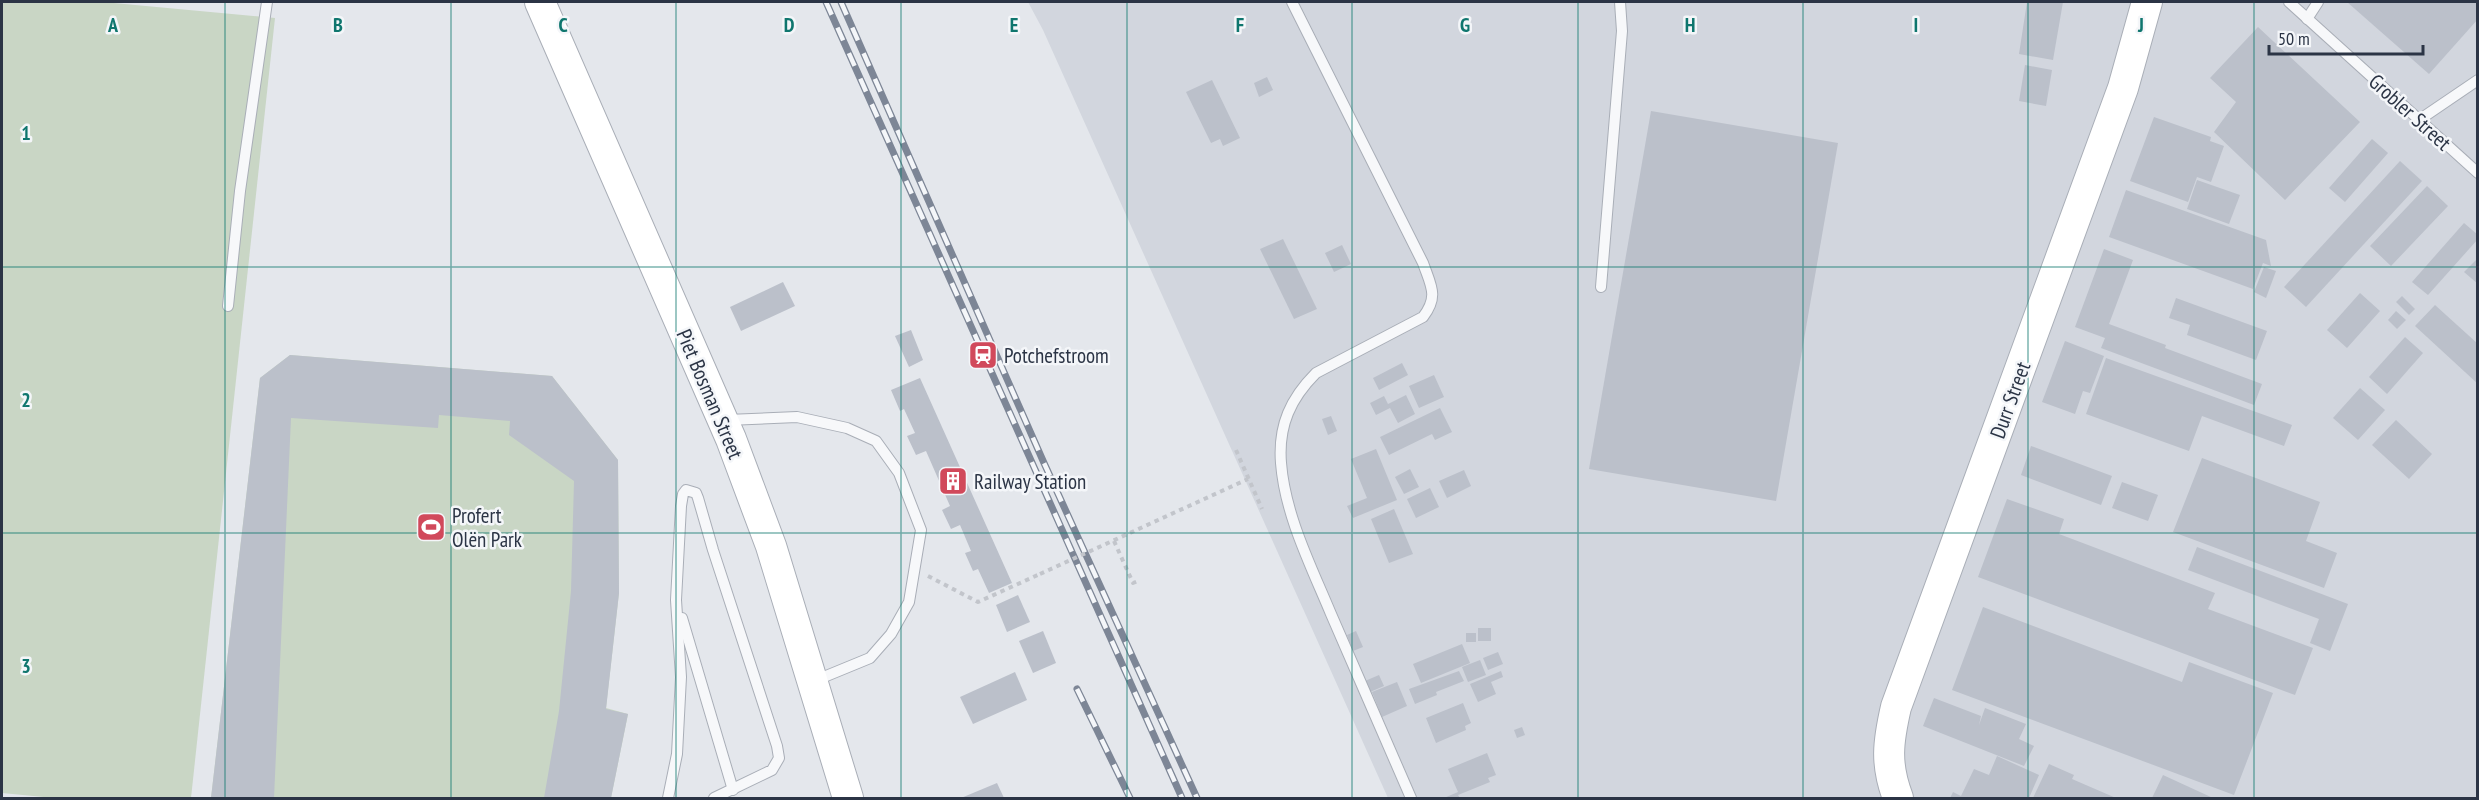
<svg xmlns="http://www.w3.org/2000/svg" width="2479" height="800" font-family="'PT Sans Narrow',sans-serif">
	<rect width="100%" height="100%" fill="#e4e7ec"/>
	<!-- built -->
	<path fill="#d2d6de" d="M1028,2H2477V798H1388L1043,30Z"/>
	<!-- pitch -->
	<g fill="#c9d6c5">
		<path d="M2,2H103L275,18L191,798H54L2,793Z"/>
		<path d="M290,355L552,376L618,460L619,593L606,708L628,714L611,798H211L260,378Z"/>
	</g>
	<!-- building -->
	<g fill="#bbc0ca">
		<path d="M2027,2H2063L2053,60L2019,54Z"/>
		<path d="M2347,2H2478V19L2429,74Z"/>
		<path d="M2258,27L2360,122L2285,200L2214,132L2236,102L2210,78Z"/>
		<path d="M2025,65L2052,70L2046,106L2019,101Z"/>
		<path d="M1267,77L1273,90L1259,97L1254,83Z"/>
		<path d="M1212,80L1240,138L1223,146L1220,139L1211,143L1186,92Z"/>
		<path d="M1651,111L1838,143L1776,501L1589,469Z"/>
		<path d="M2154,117L2211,137L2210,141L2224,146L2211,182L2197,177L2188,202L2130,181Z"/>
		<path d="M2372,139L2388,153L2345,202L2329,188Z"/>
		<path d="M2400,161L2422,181L2306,307L2284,287Z"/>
		<path d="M2197,180L2240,195L2229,224L2187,209Z"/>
		<path d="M2427,186L2448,206L2391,266L2370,246Z"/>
		<path d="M2126,190L2266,240L2271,266L2263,263L2253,289L2109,237Z"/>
		<path d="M2464,223L2478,235V239L2428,295L2412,282Z"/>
		<path d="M1283,239L1317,309L1294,319L1260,249Z"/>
		<path d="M1342,245L1351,264L1334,272L1325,253Z"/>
		<path d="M2104,249L2133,260L2109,324L2166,345L2165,348L2262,384L2254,405L2101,348L2105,338L2075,327Z"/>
		<path d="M2478,258V284L2464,272Z"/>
		<path d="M2264,267L2276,271L2266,298L2254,292Z"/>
		<path d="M783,282L795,306L741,331L730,307Z"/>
		<path d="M2360,293L2380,311L2347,348L2327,330Z"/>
		<path d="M2402,296L2415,309L2409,315L2396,302Z"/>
		<path d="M2176,298L2267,331L2256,360L2187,335L2190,325L2169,318Z"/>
		<path d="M2435,305L2478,344V384L2415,326Z"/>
		<path d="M2396,311L2406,320L2397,329L2388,320Z"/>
		<path d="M911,330L923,360L909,367L895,336Z"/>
		<path d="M2405,337L2423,353L2387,394L2369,377Z"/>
		<path d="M2065,341L2104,356L2090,393L2083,391L2075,414L2042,402Z"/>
		<path d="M290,355L552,376L618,460L619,593L606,709L628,714L611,798H544L559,711L571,591L574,481L509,435L510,421L439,415L438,428L291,418L274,798H211L260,378Z"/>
		<path d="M2106,358L2292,425L2284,446L2202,416L2189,451L2086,414Z"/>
		<path d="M1402,363L1408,375L1379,390L1373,378Z"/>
		<path d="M1434,375L1444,397L1419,408L1409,386Z"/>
		<path d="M920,378L1012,583L989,593L978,569L973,571L965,553L971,551L960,525L951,529L942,510L950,506L926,451L916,455L907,436L915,433L904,409L900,411L891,390Z"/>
		<path d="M2360,388L2385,410L2358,440L2333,418Z"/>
		<path d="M1406,395L1415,414L1398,423L1390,408L1376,415L1370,403L1384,396L1388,404Z"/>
		<path d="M1440,408L1452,432L1435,440L1432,434L1389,455L1380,437Z"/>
		<path d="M1331,416L1337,431L1328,435L1322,419Z"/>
		<path d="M2396,420L2432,454L2409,479L2372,445Z"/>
		<path d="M2031,446L2112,476L2101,505L2021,475Z"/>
		<path d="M1376,449L1397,500L1353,518L1347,506L1367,498L1351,459Z"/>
		<path d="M2202,458L2320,502L2306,541L2337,553L2324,588L2173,532Z"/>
		<path d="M1410,469L1419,487L1404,494L1395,477Z"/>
		<path d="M1464,470L1471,486L1447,498L1439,481Z"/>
		<path d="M2122,482L2158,495L2148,521L2112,508Z"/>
		<path d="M1430,488L1439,507L1416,518L1407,499Z"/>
		<path d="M2007,499L2064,519L2059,534L2215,593L2208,609L2313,648L2295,695L1978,577Z"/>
		<path d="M1394,509L1413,554L1389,563L1371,519Z"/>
		<path d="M2197,547L2348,604L2330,651L2310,643L2319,619L2188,570Z"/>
		<path d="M1018,595L1030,622L1007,632L996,605Z"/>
		<path d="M1983,607L2182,682L2189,662L2273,693L2234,795L1952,690Z"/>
		<rect x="1478" y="628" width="13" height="13"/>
		<path d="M1043,631L1056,663L1033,673L1019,641Z"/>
		<path d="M1356,631L1363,647L1353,651L1347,635Z"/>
		<rect x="1466" y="633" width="10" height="9"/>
		<path d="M1462,644L1470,663L1421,683L1413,664Z"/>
		<path d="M1498,652L1503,664L1488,670L1483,658Z"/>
		<path d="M1480,660L1486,675L1468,682L1462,667Z"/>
		<path d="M1459,671L1464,681L1436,692L1437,695L1415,704L1409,689Z"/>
		<path d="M1501,671L1503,677L1491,682L1496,694L1478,702L1470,684Z"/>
		<path d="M1015,672L1027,700L973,724L960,697Z"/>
		<path d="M1379,675L1384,686L1370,692L1365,681Z"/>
		<path d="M1397,682L1407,706L1382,717L1372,692Z"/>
		<path d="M1934,698L1981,716L1979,725L1985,708L2026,724L2019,739L2034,746L2024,766L1923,726Z"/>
		<path d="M1463,703L1471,723L1465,726L1466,730L1436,743L1426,718Z"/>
		<path d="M1522,727L1525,735L1517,738L1514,730Z"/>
		<path d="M1487,753L1496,775L1488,778L1490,782L1458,795L1460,798H1444L1458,792L1448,769Z"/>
		<path d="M1997,756L2039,775L2029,798H1950L1953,792L1961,796L1974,769L1989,775Z"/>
		<path d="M2049,764L2074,775L2072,779L2116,798H2033Z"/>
		<path d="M2163,775L2213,798H2152Z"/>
		<path d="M997,783L1004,798H961Z"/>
	</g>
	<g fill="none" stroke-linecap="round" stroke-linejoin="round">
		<!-- lane casing -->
		<g stroke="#a9aeb7" stroke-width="12">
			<g id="lane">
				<path d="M1292,2L1423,263C1431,286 1439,296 1423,317L1316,373C1291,398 1278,425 1281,463C1285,515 1311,566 1331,614C1358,675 1384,737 1411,798"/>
				<path d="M2289,2L2478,173"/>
				<path d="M2307,19L2318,2"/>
				<path d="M2419,120L2478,80"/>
				<path d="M1601,287L1622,31L1620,2"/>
				<path d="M228,306L240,191L267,2"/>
				<path d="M727,420L797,417L847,428L876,441L899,473L921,530L909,602L891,634L870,658L814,681"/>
				<path d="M682,618L733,790"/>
				<path d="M668,798L677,754L681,677L676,600L681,506L683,494L686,490L696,493L698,498L713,550L777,746L779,758L772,770L714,798"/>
			</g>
		</g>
		<!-- secondary casing -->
		<g stroke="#a9aeb7" stroke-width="32">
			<g id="secondary">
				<path d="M540,2L731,439L771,546L848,798"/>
				<path d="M1898,798C1885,764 1888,742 1896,707L2123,88L2147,2"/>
			</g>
		</g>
		<!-- path -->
		<g stroke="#c2c5cb" stroke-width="4" stroke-dasharray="4.5 4.5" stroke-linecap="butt">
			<path d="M1236,450L1262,509"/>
			<path d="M1114,541L1133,583L1138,581"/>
			<path d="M928,576L978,602L1040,574"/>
		</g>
		<!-- lane -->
		<use href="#lane" stroke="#f7f8fa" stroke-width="10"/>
		<!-- secondary -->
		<use href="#secondary" stroke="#fff" stroke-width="30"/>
		<!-- rail casing -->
		<g stroke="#7d8696" stroke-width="7">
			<g id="rail">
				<path d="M826,2L1182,798"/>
				<path d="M841,2L1044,463L1197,798"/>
				<path d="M1077,689L1130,798"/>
			</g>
		</g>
		<!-- rail -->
		<use href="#rail" stroke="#f4f6f9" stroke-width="4.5" stroke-dasharray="14" stroke-linecap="butt"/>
		<!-- path-bridge -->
		<path stroke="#c2c5cb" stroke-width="4" stroke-dasharray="4.5 4.5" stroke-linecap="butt" d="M1040,574L1248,479"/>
	</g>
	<!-- grid -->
	<path fill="none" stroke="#0f766e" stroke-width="1.5" stroke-opacity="0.55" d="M225,2V798M451,2V798M676,2V798M901,2V798M1127,2V798M1352,2V798M1578,2V798M1803,2V798M2028,2V798M2254,2V798M2,267H2478M2,533H2478"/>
	<!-- icons -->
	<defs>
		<g id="station-square" transform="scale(1.5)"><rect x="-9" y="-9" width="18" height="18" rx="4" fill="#d1495b" stroke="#f4f6f9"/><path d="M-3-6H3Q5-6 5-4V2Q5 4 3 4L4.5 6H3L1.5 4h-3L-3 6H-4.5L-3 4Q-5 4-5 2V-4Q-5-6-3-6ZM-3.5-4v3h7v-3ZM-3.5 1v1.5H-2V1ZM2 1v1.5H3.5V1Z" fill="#fff"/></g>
		<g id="building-square" transform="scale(1.5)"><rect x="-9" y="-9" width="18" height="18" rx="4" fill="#d1495b" stroke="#f4f6f9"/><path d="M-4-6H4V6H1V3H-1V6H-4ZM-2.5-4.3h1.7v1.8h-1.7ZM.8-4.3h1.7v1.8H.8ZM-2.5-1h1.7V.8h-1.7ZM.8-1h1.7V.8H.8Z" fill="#fff"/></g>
		<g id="stadium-square" transform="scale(1.5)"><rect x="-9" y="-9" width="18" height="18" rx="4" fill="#d1495b" stroke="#f4f6f9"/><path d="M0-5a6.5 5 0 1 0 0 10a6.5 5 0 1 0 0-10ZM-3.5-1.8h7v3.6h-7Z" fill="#fff"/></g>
	</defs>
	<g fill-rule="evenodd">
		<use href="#station-square" x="983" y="355"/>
		<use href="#building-square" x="953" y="481"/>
		<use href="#stadium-square" x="431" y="527"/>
	</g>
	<g text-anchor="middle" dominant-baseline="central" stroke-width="5" stroke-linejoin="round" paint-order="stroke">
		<!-- street labels -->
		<g font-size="21" fill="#2b3445" stroke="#f4f6f9">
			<text transform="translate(2410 112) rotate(42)">Grobler Street</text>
			<text transform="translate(710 394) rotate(67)">Piet Bosman Street</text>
			<text transform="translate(2010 400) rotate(-70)">Durr Street</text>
		</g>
		<!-- poi labels -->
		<g font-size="21" fill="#2b3445" stroke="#f4f6f9" text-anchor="start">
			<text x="1004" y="355">Potchefstroom</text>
			<text x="974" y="481">Railway Station</text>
			<text x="452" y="515">Profert<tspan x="452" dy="24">Olën Park</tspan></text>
		</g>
	</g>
	<g font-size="20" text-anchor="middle" font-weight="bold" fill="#0f766e" stroke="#f4f6f9" stroke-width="5" stroke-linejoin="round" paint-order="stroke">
		<text x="113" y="32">A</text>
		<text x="338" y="32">B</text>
		<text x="563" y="32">C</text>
		<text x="789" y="32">D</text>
		<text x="1014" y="32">E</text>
		<text x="1240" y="32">F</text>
		<text x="1465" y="32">G</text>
		<text x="1690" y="32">H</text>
		<text x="1916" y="32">I</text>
		<text x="2141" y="32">J</text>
		<text x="26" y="140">1</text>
		<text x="26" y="407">2</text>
		<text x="26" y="673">3</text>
	</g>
	<!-- border -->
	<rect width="2479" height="800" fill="none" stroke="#2b3445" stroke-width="6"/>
	<!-- scale -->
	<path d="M2269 45v9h154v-9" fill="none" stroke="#2b3445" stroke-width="3"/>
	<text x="2278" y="45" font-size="18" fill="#2b3445" stroke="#f4f6f9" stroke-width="4.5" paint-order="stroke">50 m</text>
</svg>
